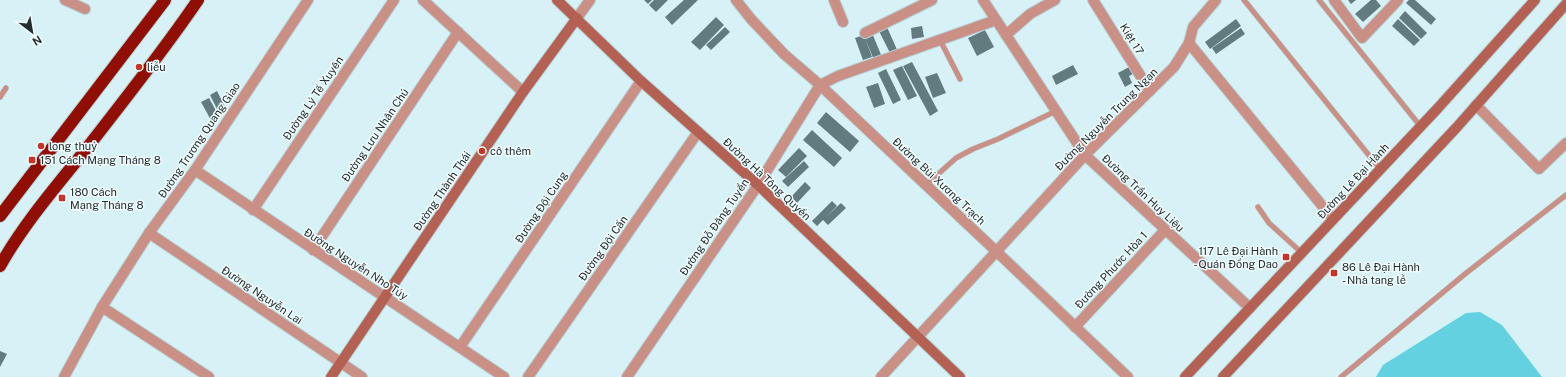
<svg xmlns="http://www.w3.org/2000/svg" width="1566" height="377" font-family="'Public Sans',sans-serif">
	<rect width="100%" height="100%" fill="#d6f2f6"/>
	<!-- water -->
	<path fill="#63d1e0" d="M1480,312L1502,325L1542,377H1376L1383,365L1466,313Z"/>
	<!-- building -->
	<g fill="#627b7f">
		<path d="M644,0H652L648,4Z"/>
		<path d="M654,0H668L656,12L649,5Z"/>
		<path d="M684,0H698L672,25L665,17Z"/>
		<path d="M1348,0H1356L1351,4Z"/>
		<path d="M1371,0H1376L1381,6L1363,22L1355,14Z"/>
		<path d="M1409,0H1415L1436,19L1431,25L1406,3Z"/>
		<path d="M1405,11L1427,33L1421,39L1399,18Z"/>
		<path d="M716,17L724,25L700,50L691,42Z"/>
		<path d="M1236,19L1241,26L1210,49L1205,42Z"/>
		<path d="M1398,19L1420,40L1414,46L1392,26Z"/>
		<path d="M922,26L924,37L912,39L911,28Z"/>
		<path d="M725,27L730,32L711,50L706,45Z"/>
		<path d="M887,27L898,52L891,55L879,31Z"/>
		<path d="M1241,28L1245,34L1216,54L1212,48Z"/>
		<path d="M985,30L994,47L977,56L968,38Z"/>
		<path d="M872,33L882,57L874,60L864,36Z"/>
		<path d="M864,35L872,57L863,60L855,38Z"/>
		<path d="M912,62L938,111L930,116L903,66Z"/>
		<path d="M1073,65L1078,74L1056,85L1052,76Z"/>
		<path d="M902,66L917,96L908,100L893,70Z"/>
		<path d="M1131,66L1135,73L1129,76L1132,83L1125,87L1118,73Z"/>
		<path d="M886,69L901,100L893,104L878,73Z"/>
		<path d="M937,73L946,93L933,98L925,77Z"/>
		<path d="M878,83L885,104L874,108L866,87Z"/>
		<path d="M217,91L226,109L219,113L210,95Z"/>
		<path d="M209,98L220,118L212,122L201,102Z"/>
		<path d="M826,112L859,141L850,152L817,123Z"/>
		<path d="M812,130L842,158L834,167L803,140Z"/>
		<path d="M799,148L807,156L786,177L778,170Z"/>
		<path d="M804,161L809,167L788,187L782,181Z"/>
		<path d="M805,182L811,188L797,203L791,197Z"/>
		<path d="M832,201L837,206L825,218L841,203L846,208L828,225L823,220L817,226L812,221Z"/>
		<path d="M0,351L7,354L0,367Z"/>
	</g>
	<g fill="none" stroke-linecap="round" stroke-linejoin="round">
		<!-- lane casing -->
		<g stroke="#b6cfd2" stroke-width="6">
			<g id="lane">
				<path d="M1244,0L1380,169"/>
				<path d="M1319,0L1421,127"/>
				<path d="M940,40L960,79"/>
				<path d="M0,97L6,88"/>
				<path d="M926,185L956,158L973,149L998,139L1056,111"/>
				<path d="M1258,207L1269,223L1302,253"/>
				<path d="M1341,377L1465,274L1566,195"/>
			</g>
		</g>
		<!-- street casing -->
		<g stroke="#b6cfd2" stroke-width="12">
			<g id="street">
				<path d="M65,0L85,9"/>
				<path d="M423,0L523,92"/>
				<path d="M736,0L751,19L784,54L820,85L997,252L1128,377"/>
				<path d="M834,0L843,22"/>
				<path d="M983,0L1085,155L1250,308"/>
				<path d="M1093,0L1150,91"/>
				<path d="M1334,0L1362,38L1398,0"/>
				<path d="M577,18L590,0"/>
				<path d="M865,33L932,0"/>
				<path d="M1006,35L1030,14L1055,0"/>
				<path d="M1189,43L1193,27L1216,0"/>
				<path d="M1476,105L1539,169L1566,143"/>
				<path d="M195,170L504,377"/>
				<path d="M253,210L394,0"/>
				<path d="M149,233L362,377"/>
				<path d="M313,250L458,32"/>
				<path d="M102,307L209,377"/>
				<path d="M1075,327L1165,230"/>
				<path d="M460,347L641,81"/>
				<path d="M64,377L102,307L149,233L195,170L308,0"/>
				<path d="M528,377L698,132"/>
				<path d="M627,377L758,185L820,85L838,76L996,20"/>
				<path d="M881,377L1085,155L1174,67L1189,43L1333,219"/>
			</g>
		</g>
		<!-- secondary casing -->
		<g stroke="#b6cfd2" stroke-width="12">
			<g id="secondary">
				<path d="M557,0L641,81L758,185L960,377"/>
				<path d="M331,377L523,92L577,18"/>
				<path d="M1185,377L1438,108L1535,0"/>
				<path d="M1223,377L1457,127L1566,4"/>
			</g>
		</g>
		<!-- highway casing -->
		<g stroke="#b6cfd2" stroke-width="14">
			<g id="highway">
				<path d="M0,216L165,0"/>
				<path d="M0,266C23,225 54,189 83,153C122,103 162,53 198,0"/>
			</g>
		</g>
		<!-- lane -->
		<use href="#lane" stroke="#ca8f85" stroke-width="5"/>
		<!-- street -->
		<use href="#street" stroke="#ca8f85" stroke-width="10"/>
		<!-- secondary -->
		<use href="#secondary" stroke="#b46053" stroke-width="10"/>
		<!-- highway -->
		<use href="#highway" stroke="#900e03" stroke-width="12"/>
	</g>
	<!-- markers -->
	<g fill="#c33627" stroke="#f1fcfe" stroke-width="1.5">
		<circle cx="139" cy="67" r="4"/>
		<circle cx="41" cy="146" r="4"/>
		<circle cx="482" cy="151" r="4"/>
		<rect x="28" y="156" width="8" height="8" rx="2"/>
		<rect x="58" y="194" width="8" height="8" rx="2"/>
		<rect x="1282" y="253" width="8" height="8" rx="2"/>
		<rect x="1330" y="269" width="8" height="8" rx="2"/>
	</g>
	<g text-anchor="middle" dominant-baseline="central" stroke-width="3" stroke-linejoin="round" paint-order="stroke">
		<!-- street labels -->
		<g font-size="11" fill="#242e30" stroke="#f1fcfe">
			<text transform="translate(1132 39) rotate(58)">Kiệt 17</text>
			<text transform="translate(313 98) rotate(-56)">Đường Lý Tế Xuyên</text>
			<text transform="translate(1106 119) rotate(-45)">Đường Nguyễn Trung Ngạn</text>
			<text transform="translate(375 135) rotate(-56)">Đường Lưu Nhân Chú</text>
			<text transform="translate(199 140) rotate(-56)">Đường Trương Quang Giao</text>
			<text transform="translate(767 179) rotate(43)">Đường Hà Tông Quyền</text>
			<text transform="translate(939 181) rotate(43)">Đường Bùi Xương Trạch</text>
			<text transform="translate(1353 181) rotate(-47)">Đường Lê Đại Hành</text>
			<text transform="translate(442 191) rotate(-56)">Đường Thành Thái</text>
			<text transform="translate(1143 193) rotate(43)">Đường Trần Huy Liệu</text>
			<text transform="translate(541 207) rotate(-56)">Đường Đội Cung</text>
			<text transform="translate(714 227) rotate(-56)">Đường Đỗ Đăng Tuyển</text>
			<text transform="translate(603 248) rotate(-55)">Đường Đội Cấn</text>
			<text transform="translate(356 264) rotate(33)">Đường Nguyễn Nho Túy</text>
			<text transform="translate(1111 270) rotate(-47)">Đường Phước Hòa 1</text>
			<text transform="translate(262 295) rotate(34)">Đường Nguyễn Lai</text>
		</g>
		<!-- poi labels -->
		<g font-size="11" fill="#242e30" stroke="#f1fcfe" text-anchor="start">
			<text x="147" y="67">liễu</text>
			<text x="49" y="146">long thuỷ</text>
			<text x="490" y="151">cô thêm</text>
			<text x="40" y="160">151 Cách Mạng Tháng 8</text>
			<text x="70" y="192">180 Cách<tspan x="70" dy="13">Mạng Tháng 8</tspan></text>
			<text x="1278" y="251" text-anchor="end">117 Lê Đại Hành<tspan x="1278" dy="13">- Quán Đồng Dao</tspan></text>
			<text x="1342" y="267">86 Lê Đại Hành<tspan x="1342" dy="13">- Nhà tang lễ</tspan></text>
		</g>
	</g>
	<!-- north arrow -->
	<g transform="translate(32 32) rotate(149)" stroke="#f1fcfe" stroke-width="3" paint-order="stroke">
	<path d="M0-3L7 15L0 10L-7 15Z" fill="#242e30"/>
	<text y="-6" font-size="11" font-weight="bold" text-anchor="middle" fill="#242e30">N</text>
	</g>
</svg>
